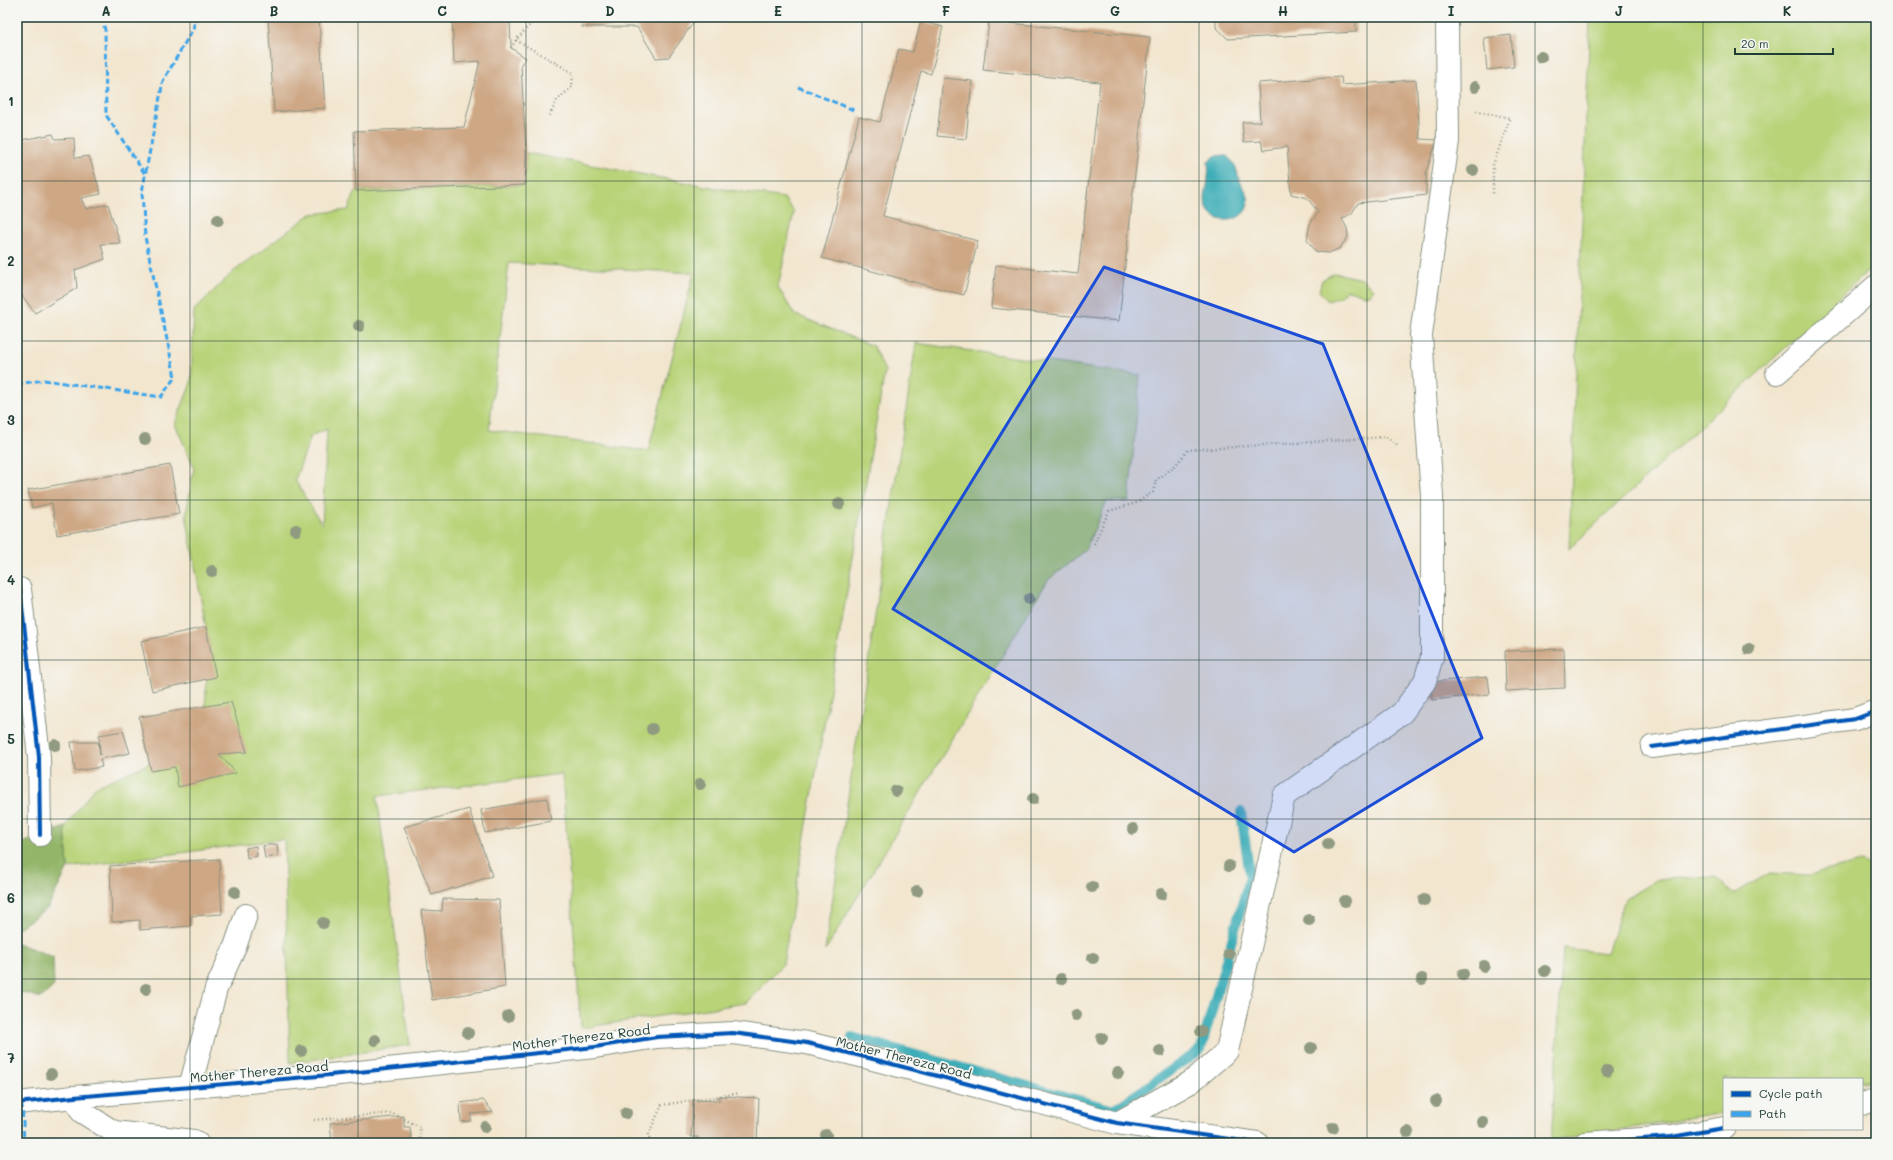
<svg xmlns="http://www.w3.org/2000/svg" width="1893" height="1160" font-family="Mali,sans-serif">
	<rect width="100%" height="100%" fill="#f6f6f2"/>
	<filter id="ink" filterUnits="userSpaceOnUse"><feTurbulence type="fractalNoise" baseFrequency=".025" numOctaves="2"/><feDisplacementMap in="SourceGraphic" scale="8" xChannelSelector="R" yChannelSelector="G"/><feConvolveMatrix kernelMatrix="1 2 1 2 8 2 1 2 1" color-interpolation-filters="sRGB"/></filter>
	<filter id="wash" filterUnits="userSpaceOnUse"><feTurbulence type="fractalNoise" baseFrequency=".012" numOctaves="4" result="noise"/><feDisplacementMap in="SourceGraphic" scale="16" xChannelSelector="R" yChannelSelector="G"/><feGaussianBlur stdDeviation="0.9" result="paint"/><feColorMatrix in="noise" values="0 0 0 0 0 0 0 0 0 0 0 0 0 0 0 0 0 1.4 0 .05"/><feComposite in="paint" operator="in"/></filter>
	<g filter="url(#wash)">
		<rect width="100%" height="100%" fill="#f2e6cf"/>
		<!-- green -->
		<g fill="#b8d378" stroke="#6c8856" fill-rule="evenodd">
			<path d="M1590,17H1874L1871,268L1569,549Z"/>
			<path d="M526,153L716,188L784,198L794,212L778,287L794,314L873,346L885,371L783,964L746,1003L581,1028L562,774L377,796L410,1045L290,1063L284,839L68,868L65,827L95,787L157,760L205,714L208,639L186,515L194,467L175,424L191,383L194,310L233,272L311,214L348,210L356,191L525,185ZM509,263L694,273L648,451L489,430ZM327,429V430L322,525L295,480L311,436Z"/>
			<path d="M1334,273L1362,279L1373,289L1370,295C1361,296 1356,291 1347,290L1339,297L1328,301L1319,291L1322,280Z"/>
			<path d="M916,343L1140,375L1129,501H1107L1085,550L1048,580L825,951Z"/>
			<path d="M1860,862L1876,867V1079L1862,1082V1079H1724V1113L1551,1141L1563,948L1607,953L1625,899L1658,879L1715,877L1733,894L1770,873L1810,875Z"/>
		</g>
		<!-- forest -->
		<g fill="#92b568" stroke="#58794e">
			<path d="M65,827L68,868L47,909L17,929V845Z"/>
			<path d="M17,943L53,957L54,986L41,998L17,991Z"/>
		</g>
		<!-- water -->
		<path fill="#3dadb8" stroke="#2e7576" d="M1226,155C1238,166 1235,167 1240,181C1242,187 1247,190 1248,197C1252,221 1216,229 1207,208C1202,198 1208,188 1208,177C1209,172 1208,167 1208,162L1215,156Z"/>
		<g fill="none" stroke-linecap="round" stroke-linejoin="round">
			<!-- stream -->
			<path stroke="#3dadb8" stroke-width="10" d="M852,1037L1114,1110L1201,1049L1250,876L1241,812"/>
		</g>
		<g id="blocks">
			<!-- building -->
			<g fill="#cea785">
				<path d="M268,17H319L325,108L274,112Z"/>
				<path d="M452,17H510L511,48L526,58L521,64L526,153L525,185L356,191L354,131L464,127L480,61L454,63Z"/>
				<path d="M582,17H731V19L695,20L669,57L656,58L637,27H582Z"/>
				<path d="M1216,17H1363V19H1356V32L1228,39L1216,27Z"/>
				<path d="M921,21L943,27L931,74L921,71L883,216L978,241L964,295L822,258L859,117L880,122L899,49L913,52Z"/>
				<path d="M989,21L1150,37L1119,321L991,308L996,265L1078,274L1100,82L983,70Z"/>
				<path d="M1511,35L1514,67L1487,70L1484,38Z"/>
				<path d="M1341,77L1342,85L1416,80L1420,139L1437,140L1426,172V195L1358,203L1352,213L1342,219L1347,228L1348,237L1340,248L1329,253L1316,252L1307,240L1310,224L1318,212L1307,198L1291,194L1287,147L1264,150L1261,141L1244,142L1242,122H1260L1258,83Z"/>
				<path d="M943,78L972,81L966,139L937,136Z"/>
				<path d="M53,134L55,139L74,138L75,158L89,156L101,194L81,198L86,209L108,204L120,243L101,244L105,259L75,270L77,288L35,313L17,289V141Z"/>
				<path d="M170,465L179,514L57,535L52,503L32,508L28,490Z"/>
				<path d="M206,627L216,677L152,691L141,641Z"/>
				<path d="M1564,649L1565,688L1506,691L1505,651Z"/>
				<path d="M1488,677L1490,694L1432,700L1431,682Z"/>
				<path d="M231,702L247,752L219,754L236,773L178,787L175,767L151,771L139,717Z"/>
				<path d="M123,731L130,753L100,759L102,767L75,771L71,742H98L100,755L99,735Z"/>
				<path d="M547,798L551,821L485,833L481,810Z"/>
				<path d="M469,809L492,876L432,895L404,827Z"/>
				<path d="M277,844L278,856L265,858L263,846Z"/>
				<path d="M256,846L257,856L247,858L246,848Z"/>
				<path d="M219,859L222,914L191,916V926L140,930V920L112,922L110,866Z"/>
				<path d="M443,899L499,900L505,987L432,1000L421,910L442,911Z"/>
				<path d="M719,1096L759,1098L757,1143H698V1137H691L693,1100L719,1101Z"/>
				<path d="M483,1100L493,1112L471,1114V1121L461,1122L460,1103Z"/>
				<path d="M404,1116V1127H410L412,1143H332L330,1123Z"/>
			</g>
		</g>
	</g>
	<g filter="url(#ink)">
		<use href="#blocks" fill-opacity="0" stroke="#889282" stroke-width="1"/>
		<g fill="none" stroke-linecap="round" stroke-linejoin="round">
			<!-- minor casing -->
			<g stroke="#889282" stroke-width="24">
				<g id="minor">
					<path d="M1777,373L1876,286"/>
					<path d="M20,589L39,757L40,835"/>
					<path d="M1652,747L1855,719L1876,711"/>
					<path d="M190,1087L216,989L235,947L246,915"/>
					<path d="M74,1097L82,1112L114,1132L194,1141L197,1143"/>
					<path d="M17,1103L74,1097L330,1075L595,1047L657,1037L733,1033L807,1043L869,1058L1117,1123L1257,1143"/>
					<path d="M1862,1104L1876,1100"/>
					<path d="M1117,1123L1191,1082L1227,1051L1284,796L1402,713L1425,681L1432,657V496L1421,335L1448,141L1447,17"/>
					<path d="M1585,1143L1671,1137L1724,1128"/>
				</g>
			</g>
			<!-- path -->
			<g stroke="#889282" stroke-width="2.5" stroke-dasharray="1 3" stroke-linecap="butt">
				<path d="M516,40L573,73L572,87L557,100L549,117"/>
				<path d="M511,48L516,40L537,17"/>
				<path d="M1476,111L1510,118L1493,165V195"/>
				<path d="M1094,544L1109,511L1136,503L1153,492L1156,480L1174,467L1188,450L1386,437L1399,446"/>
				<path d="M314,1120L392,1113L420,1127V1143"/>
				<path d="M649,1143V1133L662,1105L740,1093"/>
			</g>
			<!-- minor -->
			<use href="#minor" stroke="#fff" stroke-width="22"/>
			<!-- quiet -->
			<g stroke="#3da4eb" stroke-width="3" stroke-dasharray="6 3" stroke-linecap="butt">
				<path d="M102,17L105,30L106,115L145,174"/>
				<path d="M798,87L856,111"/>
				<path d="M17,384L44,380L161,397L175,377L145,237L142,192L163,81L193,29L196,17"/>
				<path d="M17,573L20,589"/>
				<path d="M22,1103L24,1143"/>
			</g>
			<!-- cycleway casing -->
			<g stroke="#f6f6f2" stroke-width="6">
				<g id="cycleway">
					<path d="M20,589L39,757L40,835"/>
					<path d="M1652,747L1855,719L1876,711"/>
					<path d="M17,1103L74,1097L330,1075L595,1047L657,1037L733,1033L807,1043L869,1058L1117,1123L1257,1143"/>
					<path d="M1585,1143L1671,1137L1724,1128"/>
				</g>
			</g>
			<!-- cycleway -->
			<use href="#cycleway" stroke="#0057b8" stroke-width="4"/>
		</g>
		<!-- trees -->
		<g fill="#8f9a81">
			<circle cx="1541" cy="57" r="6"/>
			<circle cx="1475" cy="87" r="6"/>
			<circle cx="1473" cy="170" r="6"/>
			<circle cx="218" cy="220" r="6"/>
			<circle cx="359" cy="326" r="6"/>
			<circle cx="145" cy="439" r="6"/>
			<circle cx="839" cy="504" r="6"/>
			<circle cx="296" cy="530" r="6"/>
			<circle cx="212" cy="571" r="6"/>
			<circle cx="1029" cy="599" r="6"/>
			<circle cx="1749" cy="649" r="6"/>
			<circle cx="652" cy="729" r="6"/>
			<circle cx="55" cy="745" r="6"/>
			<circle cx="700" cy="784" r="6"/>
			<circle cx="896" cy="791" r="6"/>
			<circle cx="1033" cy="799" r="6"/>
			<circle cx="1133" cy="829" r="6"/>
			<circle cx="1328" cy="844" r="6"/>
			<circle cx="1229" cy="866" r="6"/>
			<circle cx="1092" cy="887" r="6"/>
			<circle cx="917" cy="891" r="6"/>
			<circle cx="235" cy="892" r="6"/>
			<circle cx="1161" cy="894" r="6"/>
			<circle cx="1424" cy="900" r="6"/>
			<circle cx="1345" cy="901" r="6"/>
			<circle cx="1309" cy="920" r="6"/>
			<circle cx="323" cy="923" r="6"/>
			<circle cx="1229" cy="954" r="6"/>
			<circle cx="1093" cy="958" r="6"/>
			<circle cx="1484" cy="966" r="6"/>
			<circle cx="1545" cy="971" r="6"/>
			<circle cx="1463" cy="974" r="6"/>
			<circle cx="1061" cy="979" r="6"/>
			<circle cx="1422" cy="979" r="6"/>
			<circle cx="146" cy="989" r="6"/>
			<circle cx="1076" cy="1015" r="6"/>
			<circle cx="508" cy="1016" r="6"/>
			<circle cx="1201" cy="1031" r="6"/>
			<circle cx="468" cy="1033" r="6"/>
			<circle cx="1102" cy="1038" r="6"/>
			<circle cx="375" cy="1040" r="6"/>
			<circle cx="1311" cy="1048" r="6"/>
			<circle cx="301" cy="1051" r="6"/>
			<circle cx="1160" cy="1051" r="6"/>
			<circle cx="1607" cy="1071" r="6"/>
			<circle cx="1118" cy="1073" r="6"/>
			<circle cx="51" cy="1074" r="6"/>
			<circle cx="1436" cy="1101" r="6"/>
			<circle cx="626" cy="1113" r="6"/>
			<circle cx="1483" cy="1122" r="6"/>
			<circle cx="485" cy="1127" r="6"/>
			<circle cx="1333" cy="1128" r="6"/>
			<circle cx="1408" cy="1132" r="6"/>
			<circle cx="826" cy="1135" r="6"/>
		</g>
	</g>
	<!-- marked area -->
	<path fill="#1d4ed8" fill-opacity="0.2" stroke="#1d4ed8" stroke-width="3" stroke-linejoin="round" d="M1104,267L1323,344L1482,738L1294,852L893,609Z"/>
	<!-- grid -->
	<path fill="none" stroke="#1f3d34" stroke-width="1" stroke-opacity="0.55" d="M190,17V1143M358,17V1143M526,17V1143M694,17V1143M862,17V1143M1031,17V1143M1199,17V1143M1367,17V1143M1535,17V1143M1703,17V1143M17,181H1876M17,341H1876M17,500H1876M17,660H1876M17,819H1876M17,979H1876"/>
	<g text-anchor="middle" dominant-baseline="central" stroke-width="3.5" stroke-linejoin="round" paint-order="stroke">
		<!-- street labels -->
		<g font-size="13" fill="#1f3d34" stroke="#f6f6f2">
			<text transform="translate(581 1037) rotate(-7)">Mother Thereza Road</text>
			<text transform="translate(904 1057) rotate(14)">Mother Thereza Road</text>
			<text transform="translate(259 1071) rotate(-5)">Mother Thereza Road</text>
		</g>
	</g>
	<!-- margin -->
	<rect width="1893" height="1160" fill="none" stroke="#f6f6f2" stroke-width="44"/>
	<!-- legend -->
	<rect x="1723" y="1078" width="140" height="52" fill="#f6f6f2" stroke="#a0aca6"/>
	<rect x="1731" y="1091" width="20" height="6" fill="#0057b8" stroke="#a0aca6"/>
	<text x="1759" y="1098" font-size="12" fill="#1f3d34">Cycle path</text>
	<rect x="1731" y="1111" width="20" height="6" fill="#3da4eb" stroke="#a0aca6"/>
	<text x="1759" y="1118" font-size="12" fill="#1f3d34">Path</text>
	<!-- scale -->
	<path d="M1735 48v6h98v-6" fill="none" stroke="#1f3d34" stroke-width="2"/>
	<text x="1741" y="48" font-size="12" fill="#1f3d34" stroke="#f6f6f2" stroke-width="3" paint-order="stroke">20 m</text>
	<rect x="22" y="22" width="1849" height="1116" fill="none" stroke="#1f3d34" stroke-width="1.5"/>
	<g font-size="13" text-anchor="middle" font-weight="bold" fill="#1f3d34">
		<text x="106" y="16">A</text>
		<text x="274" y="16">B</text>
		<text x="442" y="16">C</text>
		<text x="610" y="16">D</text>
		<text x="778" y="16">E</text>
		<text x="946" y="16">F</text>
		<text x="1115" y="16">G</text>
		<text x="1283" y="16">H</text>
		<text x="1451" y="16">I</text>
		<text x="1619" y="16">J</text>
		<text x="1787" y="16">K</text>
		<text x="11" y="106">1</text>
		<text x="11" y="266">2</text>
		<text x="11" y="425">3</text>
		<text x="11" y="585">4</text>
		<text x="11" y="744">5</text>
		<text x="11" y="903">6</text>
		<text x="11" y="1063">7</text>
	</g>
</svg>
